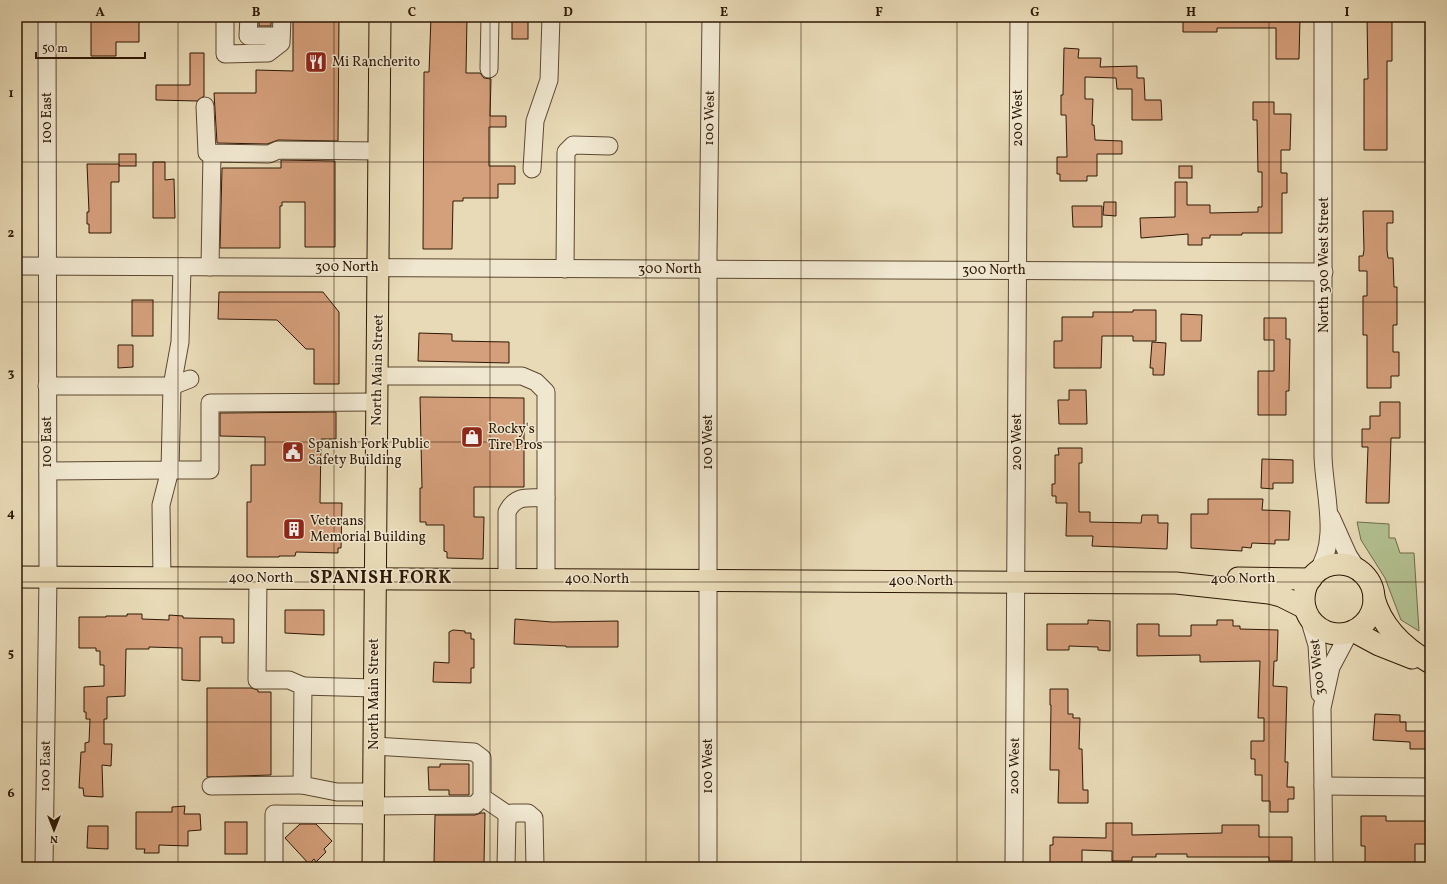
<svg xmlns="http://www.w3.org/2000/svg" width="1447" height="884" font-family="Vollkorn,serif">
	<rect width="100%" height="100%" fill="#e8dab6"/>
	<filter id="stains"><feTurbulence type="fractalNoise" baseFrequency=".005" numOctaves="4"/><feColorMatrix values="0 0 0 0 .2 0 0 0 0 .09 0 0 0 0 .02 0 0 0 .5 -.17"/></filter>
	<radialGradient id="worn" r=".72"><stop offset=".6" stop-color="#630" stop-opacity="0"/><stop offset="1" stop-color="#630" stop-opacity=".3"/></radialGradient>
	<!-- green -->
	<path fill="#b3c090" stroke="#706c4a" d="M1357,522L1389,524V538H1395L1400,553H1414L1419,631L1401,620L1385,578L1361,540Z"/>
	<!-- building -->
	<g fill="#d49f7b" stroke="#2e1805">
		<path d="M91,17H139V42H116V56H91Z"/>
		<rect x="259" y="17" width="12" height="9"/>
		<path d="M293,17H339L338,141L278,140L267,144L217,143L214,93H256V70L293,71Z"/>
		<path d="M431,17H467L466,73H480L484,78L491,79L490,116H506V127H489V166H515V184H498V198H463V201H453L452,249H423L424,72H429Z"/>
		<rect x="512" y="17" width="16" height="22"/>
		<path d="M1183,17H1300L1299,59H1276V28H1217V32H1183Z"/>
		<path d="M1367,17H1392V61H1387V150H1364V79H1368Z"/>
		<path d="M1064,48L1079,49L1078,58H1101L1100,67L1137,66V78H1144L1145,100H1161L1162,120H1132V89H1117L1116,78L1085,77V99H1093L1092,125H1094L1095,140L1122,141V154H1097V176H1087V181H1060V174H1057V157H1067L1066,115H1061V95H1063Z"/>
		<path d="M190,53H204V96L197,101L156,100V85H190Z"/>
		<path d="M1253,102H1274V114H1291L1290,150H1281V173H1287V193H1282V233H1242V235H1210V238H1202V245H1188V234L1141,238L1140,218L1175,217V182H1187V205H1210V213L1258,212V207H1262V172H1258L1257,120H1253Z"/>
		<rect x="119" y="154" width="17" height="12"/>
		<path d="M281,160L335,161V247H305V202H282V206H280V248H220L222,168H281Z"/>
		<path d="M153,162H165V180L174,179L175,218H153Z"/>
		<path d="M87,164H119V182H111V233H89V224H87V212H89Z"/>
		<rect x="1179" y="166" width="13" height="12"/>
		<path d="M1104,202H1116V216L1103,215Z"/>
		<path d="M1072,206H1102V227H1073Z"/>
		<path d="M1363,211H1393V223H1387V250L1388,258H1393L1394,287H1397V325H1393V352H1399V376H1391V388H1367V335H1363V296H1367V271H1359V256H1363L1364,250Z"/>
		<path d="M219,292H323L339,312V384H314V349H306L277,320L218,319Z"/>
		<rect x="132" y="300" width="21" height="36"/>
		<path d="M1133,310H1156V341H1133V336H1102L1101,368H1054V341H1062V317H1093V312H1133Z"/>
		<path d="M1181,314L1202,315L1201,341H1181Z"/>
		<path d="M1264,318H1286V339H1290L1289,391H1286V415H1258V371H1274V340H1264Z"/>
		<path d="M419,333L452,334V341L509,342V363L418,361Z"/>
		<path d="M1152,342L1166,343L1164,375H1153V368H1150Z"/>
		<path d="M118,345H133V367L118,368Z"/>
		<path d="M1069,390H1086L1087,424H1059L1058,400H1069Z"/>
		<path d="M420,397L524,398V487H474V517H484L483,559L447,558V552L444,551V525H426V522H420V488H422Z"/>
		<path d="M1380,402H1400V438H1391L1389,503H1366L1368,447H1362V429H1370V416H1380Z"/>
		<path d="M336,412V439H321L320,503H342L341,548H338V553L296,552L295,556H279V557H247V502H251V465H265V437L220,436V413Z"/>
		<path d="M1058,448H1082V463H1079V512H1090V522L1141,523L1142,515H1158V523H1168L1167,549L1092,546L1093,536H1066L1067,503H1056V496H1052V484H1055V455H1059Z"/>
		<path d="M1262,459L1293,460V483H1273V489L1261,488Z"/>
		<path d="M1208,499H1263L1262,510L1290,511L1289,540H1275V544L1252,543L1251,548L1242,547V551L1191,548V514H1208Z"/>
		<path d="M285,610H324V635L285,633Z"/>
		<path d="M127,614H142V619L169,620V615L183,616V618L234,619V643H222V637H200V681L182,680V648L149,647V649H126L125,696L107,697V719H104V744H112L111,766L102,765L103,797L84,796L83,788H79L81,752H85V743L89,742L90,719H86V712H84V687L104,686V665H100V651H96V648H79V617H106V616H127Z"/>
		<path d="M515,619L552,622L618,621V647H566V646L514,644Z"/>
		<path d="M1088,620L1110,621V651L1098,650V647L1069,646V650H1047V624H1088Z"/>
		<path d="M1217,620H1233V626H1240V629L1278,630L1277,661H1274L1273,686L1287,687L1285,762H1288L1287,787H1294V799H1288V812H1270V801H1262V775H1255V759H1251V741H1264V718H1258L1260,661L1200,662V655L1137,656V624H1159V636H1191V625H1217Z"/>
		<path d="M453,630L465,631V633H471V639H474V668H471V683L433,682L434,662L449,663V632Z"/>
		<path d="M207,688H251L258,690V692H271V775L207,777Z"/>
		<path d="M1050,689H1068V714H1073V718H1080L1079,749H1082L1083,790H1088V803H1058L1059,770H1050L1051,705H1050Z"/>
		<path d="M1375,714L1400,715V722H1406V731H1426V749H1410V742L1373,740Z"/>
		<path d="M440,764H469V795H449V790H429L428,767H440Z"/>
		<path d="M185,806L184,814H200L201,830L188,831V846L159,845V853H144L145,849H136V812H172V807Z"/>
		<path d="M481,813H485L484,863L434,862L435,815H475Z"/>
		<path d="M1361,816H1386V821H1430V844H1415V863H1365V846H1361Z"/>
		<rect x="225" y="822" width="22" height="32"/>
		<path d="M1106,823H1132V835L1222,833V825H1259V837H1292V861H1269V857H1187V854H1156V857H1132V861H1112V851L1082,850V866H1054V863H1050V845H1053V837L1106,838Z"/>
		<path d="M300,824H316L332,841L324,849L326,852L316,862L314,859L309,864L285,838Z"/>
		<path d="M88,826H108V849L87,848Z"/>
	</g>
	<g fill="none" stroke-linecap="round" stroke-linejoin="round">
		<!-- minor casing -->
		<g stroke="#5c4831" stroke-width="19">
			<g id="minor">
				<path d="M225,17V54L268,53L281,43L282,17"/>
				<path d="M249,17L248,36H281"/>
				<path d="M489,69L490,17"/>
				<path d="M205,106L207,153L269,154L278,150L380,151"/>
				<path d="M532,169L535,121L549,80L551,17"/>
				<path d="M17,266L1324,272"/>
				<path d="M182,267L180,342L172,386L190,379"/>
				<path d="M210,267L212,153"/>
				<path d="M565,269L566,152L573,145L609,146"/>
				<path d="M378,376H522L536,382L546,392V579"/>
				<path d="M47,386H172L170,470L48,471"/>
				<path d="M1331,517L1348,555L1357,569"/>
				<path d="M1316,573C1340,542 1324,493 1323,456V17"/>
				<path d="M162,578L161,505L170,470H210V403L377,402"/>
				<path d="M258,578L257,680H289L303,686L302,785L337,792H374"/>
				<path d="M507,579V512C516,494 529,498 546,498"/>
				<path d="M1309,618L1317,645L1320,694"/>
				<path d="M303,686L374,688"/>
				<path d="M211,786L302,785"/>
				<path d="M1323,786L1430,787"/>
				<path d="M482,797L510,816"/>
				<path d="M373,806L475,805L482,797V758L474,752L374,746"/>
				<path d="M44,867L48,577L47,17"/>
				<path d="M274,867V814L373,815"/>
				<path d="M506,867L507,819L512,813H528L534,818L535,867"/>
				<path d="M708,867V254L711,17"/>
				<path d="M1014,867L1019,17"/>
				<path d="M1324,867L1322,708L1331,667L1349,633"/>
			</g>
		</g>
		<!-- major casing -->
		<g stroke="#2e1805" stroke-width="23">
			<g id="major">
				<circle cx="1339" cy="599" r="35"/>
				<path d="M17,577L1176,583L1269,593L1281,596L1305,608"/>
				<path d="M1238,578L1311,579"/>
				<path d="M1374,598C1382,627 1403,647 1429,662"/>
				<path d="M1353,631L1379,645L1412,658"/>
				<path d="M373,867L380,17"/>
			</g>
		</g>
		<!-- minor -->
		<use href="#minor" stroke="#f0e7d0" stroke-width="17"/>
		<!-- major -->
		<use href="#major" stroke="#e8dab6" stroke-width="21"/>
	</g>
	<!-- grid -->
	<path fill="none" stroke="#2e1805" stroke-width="1" stroke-opacity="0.55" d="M178,17V867M334,17V867M490,17V867M646,17V867M801,17V867M957,17V867M1113,17V867M1269,17V867M17,162H1430M17,302H1430M17,442H1430M17,582H1430M17,722H1430"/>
	<!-- icons -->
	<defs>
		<g id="restaurant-square" transform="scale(1.15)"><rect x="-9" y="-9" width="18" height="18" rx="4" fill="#8f2418" stroke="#f0e7d0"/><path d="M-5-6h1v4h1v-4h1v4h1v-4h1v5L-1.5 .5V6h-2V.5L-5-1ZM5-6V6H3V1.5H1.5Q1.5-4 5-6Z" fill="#fff"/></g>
		<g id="shop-square" transform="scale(1.15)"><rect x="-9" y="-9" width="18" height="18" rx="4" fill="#8f2418" stroke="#f0e7d0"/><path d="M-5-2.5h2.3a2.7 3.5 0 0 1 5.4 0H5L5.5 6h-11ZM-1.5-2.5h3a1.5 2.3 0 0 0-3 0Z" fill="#fff"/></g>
		<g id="civic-square" transform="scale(1.15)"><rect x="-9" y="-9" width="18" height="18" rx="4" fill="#8f2418" stroke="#f0e7d0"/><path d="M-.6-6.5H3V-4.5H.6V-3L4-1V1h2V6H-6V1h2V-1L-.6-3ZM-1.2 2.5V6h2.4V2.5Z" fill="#fff"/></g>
		<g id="building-square" transform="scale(1.15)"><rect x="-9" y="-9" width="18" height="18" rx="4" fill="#8f2418" stroke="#f0e7d0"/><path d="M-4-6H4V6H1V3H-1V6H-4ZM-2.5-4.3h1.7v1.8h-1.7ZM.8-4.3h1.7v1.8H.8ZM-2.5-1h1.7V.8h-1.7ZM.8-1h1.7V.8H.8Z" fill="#fff"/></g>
	</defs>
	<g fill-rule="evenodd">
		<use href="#restaurant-square" x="316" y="62"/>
		<use href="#shop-square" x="472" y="437"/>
		<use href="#civic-square" x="293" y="452"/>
		<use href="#building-square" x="294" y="529"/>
	</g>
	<g text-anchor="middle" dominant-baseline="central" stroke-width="3" stroke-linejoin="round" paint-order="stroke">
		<!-- poi labels -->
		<g font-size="14" fill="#2e1805" stroke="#f0e7d0" text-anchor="start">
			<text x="332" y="62">Mi Rancherito</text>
			<text x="488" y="429">Rocky's<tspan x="488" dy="16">Tire Pros</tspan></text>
			<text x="308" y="444">Spanish Fork Public<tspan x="308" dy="16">Safety Building</tspan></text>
			<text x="310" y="521">Veterans<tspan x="310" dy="16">Memorial Building</tspan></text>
		</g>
		<!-- street labels -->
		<g font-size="14" fill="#2e1805" stroke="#f0e7d0">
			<text transform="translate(47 118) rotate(-90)">100 East</text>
			<text transform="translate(710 118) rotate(-89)">100 West</text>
			<text transform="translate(1018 118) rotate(-90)">200 West</text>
			<text transform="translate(1324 265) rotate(-90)">North 300 West Street</text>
			<text x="347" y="267">300 North</text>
			<text x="670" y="269">300 North</text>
			<text x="994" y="270">300 North</text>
			<text transform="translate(378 370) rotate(-89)">North Main Street</text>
			<text transform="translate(47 442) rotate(-90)">100 East</text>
			<text transform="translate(708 442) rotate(-90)">100 West</text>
			<text transform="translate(1017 442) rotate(-90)">200 West</text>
			<text x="261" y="578">400 North</text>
			<text x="597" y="579">400 North</text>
			<text transform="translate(1243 579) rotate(-1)">400 North</text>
			<text x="921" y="581">400 North</text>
			<text transform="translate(1318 667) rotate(-96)">300 West</text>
			<text transform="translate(374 694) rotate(-90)">North Main Street</text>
			<text transform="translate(46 766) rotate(-89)">100 East</text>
			<text transform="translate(708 766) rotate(-90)">100 West</text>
			<text transform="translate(1015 766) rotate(-89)">200 West</text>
		</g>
		<!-- district labels -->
		<g font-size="18" font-weight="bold" letter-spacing="1" fill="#2e1805" stroke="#f0e7d0">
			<text x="381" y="578">SPANISH FORK</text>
		</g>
	</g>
	<!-- margin -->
	<rect width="1447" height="884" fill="none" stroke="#e8dab6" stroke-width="44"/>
	<!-- north arrow -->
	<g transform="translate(54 830) rotate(180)" stroke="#f0e7d0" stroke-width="3" paint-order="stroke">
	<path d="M0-3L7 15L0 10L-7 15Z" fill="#2e1805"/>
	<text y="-6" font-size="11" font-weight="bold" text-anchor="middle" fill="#2e1805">N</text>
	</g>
	<!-- scale -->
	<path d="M36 52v6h109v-6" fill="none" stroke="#2e1805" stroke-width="2"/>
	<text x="42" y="52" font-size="12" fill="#2e1805" stroke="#f0e7d0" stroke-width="3" paint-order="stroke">50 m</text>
	<rect x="22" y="22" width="1403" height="840" fill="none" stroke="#2e1805" stroke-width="1.5"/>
	<g font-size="13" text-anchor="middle" font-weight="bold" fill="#2e1805">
		<text x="100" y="16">A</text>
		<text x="256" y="16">B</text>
		<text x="412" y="16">C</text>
		<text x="568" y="16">D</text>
		<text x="724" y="16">E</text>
		<text x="879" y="16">F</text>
		<text x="1035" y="16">G</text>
		<text x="1191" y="16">H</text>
		<text x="1347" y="16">I</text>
		<text x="11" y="97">1</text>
		<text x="11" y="237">2</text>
		<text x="11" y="377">3</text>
		<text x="11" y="517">4</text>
		<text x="11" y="657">5</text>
		<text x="11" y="797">6</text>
	</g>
	<rect width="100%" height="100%" filter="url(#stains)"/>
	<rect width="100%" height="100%" fill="url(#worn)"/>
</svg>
